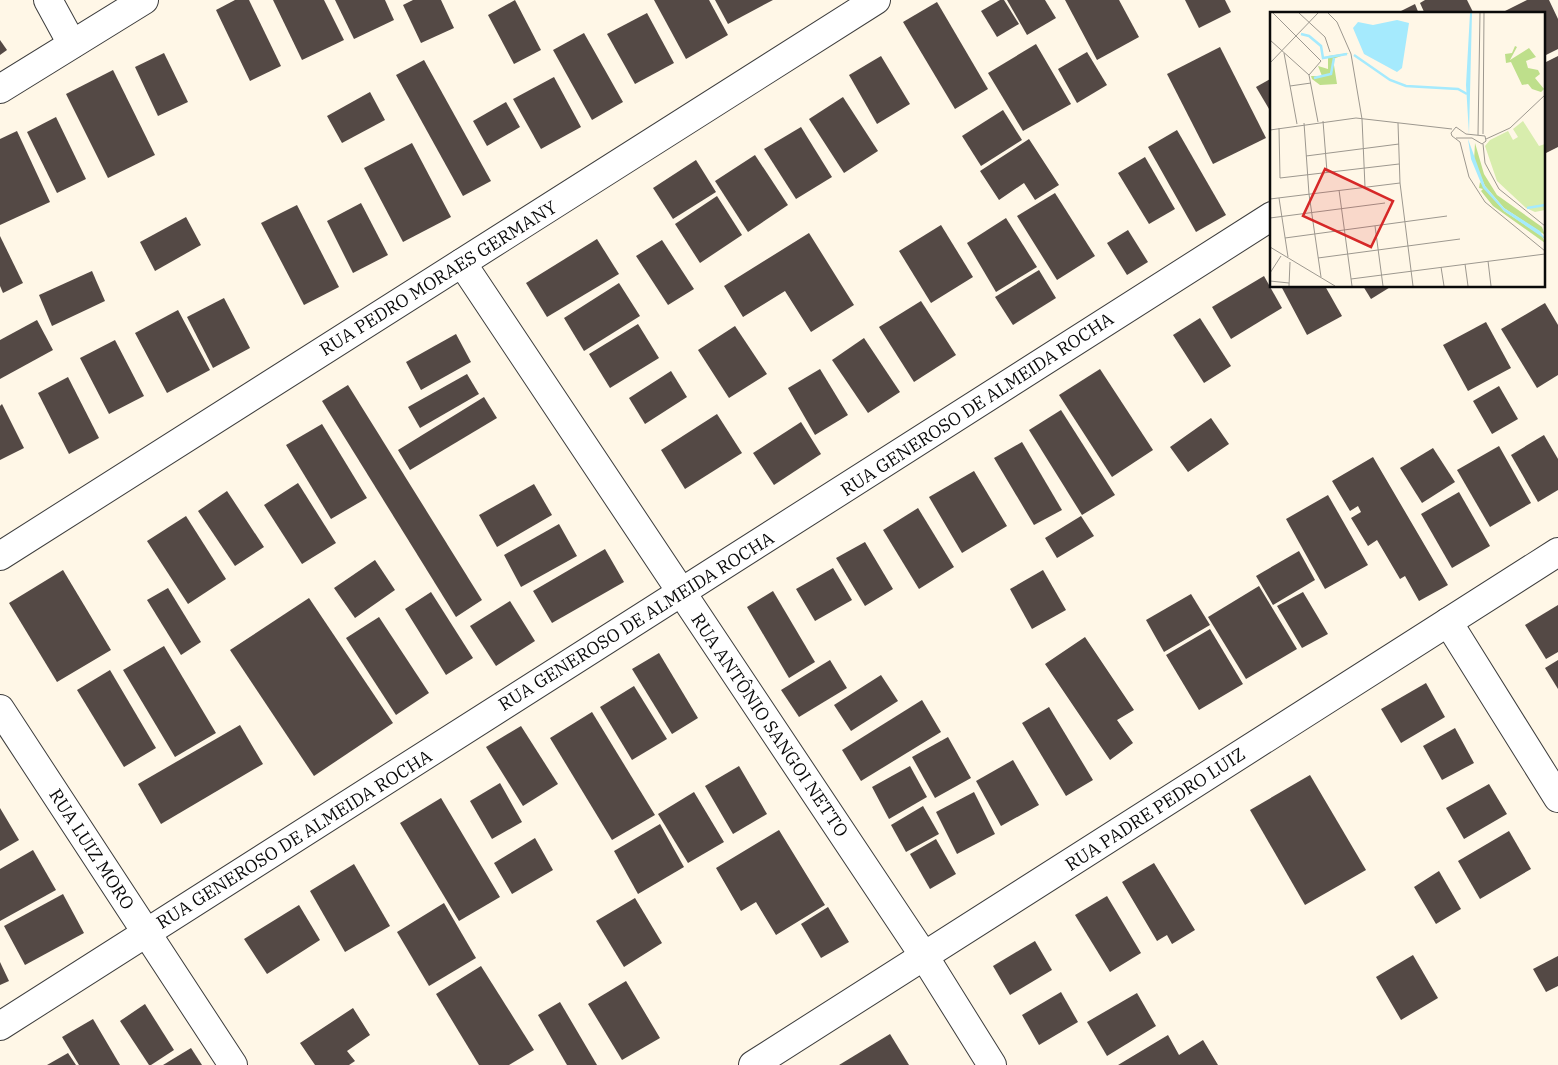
<svg xmlns="http://www.w3.org/2000/svg" width="1558" height="1065" font-family="'IBM Plex Serif',serif">
	<rect width="100%" height="100%" fill="#fff7e7"/>
	<!-- building -->
	<g fill="#544945">
		<path d="M235,0H249L281,66L250,81L216,10Z"/>
		<path d="M273,0H324L344,40L302,60Z"/>
		<path d="M335,0H385L394,20L354,39Z"/>
		<path d="M413,0H441L454,28L421,43L403,5Z"/>
		<path d="M515,0L541,50L514,64L488,15Z"/>
		<path d="M654,0H709L728,35L686,59Z"/>
		<path d="M715,0H773L728,24Z"/>
		<path d="M1000,0H1004L1019,24L997,37L981,11Z"/>
		<path d="M1007,0H1045L1056,18L1027,35Z"/>
		<path d="M1065,0H1119L1139,37L1097,60Z"/>
		<path d="M1185,0H1225L1231,12L1199,28Z"/>
		<path d="M1425,0H1467L1474,14H1425L1420,3Z"/>
		<path d="M1527,0H1549L1558,19V49L1544,56V14H1499Z"/>
		<path d="M937,2L988,89L955,109L903,22Z"/>
		<path d="M1415,4L1419,14H1395Z"/>
		<path d="M647,13L674,63L635,84L607,34Z"/>
		<path d="M584,33L623,102L592,120L553,50Z"/>
		<path d="M0,40L7,50L0,55Z"/>
		<path d="M1036,44L1071,104L1023,131L988,73Z"/>
		<path d="M1220,47L1266,138L1213,164L1167,74Z"/>
		<path d="M1087,52L1107,85L1077,103L1058,69Z"/>
		<path d="M164,53L188,102L158,116L135,67Z"/>
		<path d="M881,56L910,104L877,124L849,75Z"/>
		<path d="M1558,56V147L1544,154V63Z"/>
		<path d="M424,60L491,181L463,196L396,75Z"/>
		<path d="M113,70L155,155L108,178L66,94Z"/>
		<path d="M554,77L581,127L541,149L513,99Z"/>
		<path d="M1272,78V114L1256,87Z"/>
		<path d="M370,92L385,120L342,143L327,116Z"/>
		<path d="M843,97L878,151L844,173L809,119Z"/>
		<path d="M506,102L520,127L487,146L473,121Z"/>
		<path d="M1003,110L1022,140L981,166L962,136Z"/>
		<path d="M56,117L86,179L57,193L27,132Z"/>
		<path d="M801,127L832,177L796,199L764,149Z"/>
		<path d="M1177,130L1226,215L1196,232L1148,147Z"/>
		<path d="M17,131L50,202L0,225V139Z"/>
		<path d="M1029,139L1059,185L1035,200L1024,183L999,200L980,171Z"/>
		<path d="M412,143L451,217L403,242L364,168Z"/>
		<path d="M755,155L788,205L748,232L715,181Z"/>
		<path d="M1145,157L1175,209L1149,224L1118,173Z"/>
		<path d="M696,160L716,192L673,219L653,188Z"/>
		<path d="M1055,193L1095,256L1057,280L1017,216Z"/>
		<path d="M717,196L742,235L700,263L675,224Z"/>
		<path d="M361,203L388,255L353,273L327,221Z"/>
		<path d="M297,205L339,287L304,305L261,223Z"/>
		<path d="M186,217L201,245L155,271L140,242Z"/>
		<path d="M1006,218L1037,267L996,292L967,243Z"/>
		<path d="M941,225L973,277L931,303L899,251Z"/>
		<path d="M1128,230L1148,262L1127,275L1107,243Z"/>
		<path d="M809,233L854,305L811,332L785,291L743,317L724,286Z"/>
		<path d="M0,236L23,283L3,293L0,286Z"/>
		<path d="M597,239L619,274L547,317L526,283Z"/>
		<path d="M662,240L694,289L668,305L636,256Z"/>
		<path d="M1039,270L1056,298L1013,325L995,297Z"/>
		<path d="M92,271L105,301L52,326L39,295Z"/>
		<path d="M1264,276L1282,308L1231,339L1212,307Z"/>
		<path d="M619,283L640,316L584,351L564,318Z"/>
		<path d="M1281,286H1325L1342,316L1307,335Z"/>
		<path d="M1363,286H1392L1371,299Z"/>
		<path d="M224,298L250,348L213,368L187,317Z"/>
		<path d="M921,301L956,355L914,382L879,327Z"/>
		<path d="M1545,303L1558,325V375L1537,388L1501,329Z"/>
		<path d="M178,310L210,370L167,393L135,333Z"/>
		<path d="M1200,318L1231,366L1204,383L1173,335Z"/>
		<path d="M37,320L53,350L0,379V340Z"/>
		<path d="M1486,322L1511,368L1468,391L1443,345Z"/>
		<path d="M638,324L659,358L610,388L589,354Z"/>
		<path d="M735,326L767,374L729,398L698,350Z"/>
		<path d="M456,334L471,362L421,390L406,362Z"/>
		<path d="M864,338L900,392L868,413L832,360Z"/>
		<path d="M115,340L144,396L109,414L80,358Z"/>
		<path d="M820,369L848,415L815,435L788,388Z"/>
		<path d="M1100,369L1153,450L1112,477L1059,395Z"/>
		<path d="M671,371L687,397L645,424L629,398Z"/>
		<path d="M467,374L479,394L420,428L408,407Z"/>
		<path d="M68,377L99,438L69,454L38,393Z"/>
		<path d="M348,385L482,600L456,617L322,401Z"/>
		<path d="M1499,386L1518,419L1492,434L1473,401Z"/>
		<path d="M484,397L497,418L410,470L398,450Z"/>
		<path d="M2,404L24,448L0,460V406Z"/>
		<path d="M1061,410L1115,495L1082,515L1029,430Z"/>
		<path d="M717,414L742,453L685,489L661,450Z"/>
		<path d="M1211,418L1229,444L1188,472L1170,447Z"/>
		<path d="M801,422L821,454L774,485L753,453Z"/>
		<path d="M322,424L367,498L331,519L286,445Z"/>
		<path d="M1544,435L1558,459V490L1538,502L1511,455Z"/>
		<path d="M1022,442L1062,510L1034,525L994,458Z"/>
		<path d="M1499,446L1531,503L1490,527L1457,470Z"/>
		<path d="M1433,448L1455,482L1422,503L1400,468Z"/>
		<path d="M1373,457L1448,585L1419,601L1405,576L1400,579L1377,540L1368,546L1351,518L1361,512L1358,506L1350,511L1332,481Z"/>
		<path d="M974,471L1007,526L962,553L929,497Z"/>
		<path d="M298,483L336,543L302,564L264,505Z"/>
		<path d="M534,484L552,515L497,547L479,515Z"/>
		<path d="M227,491L264,547L235,566L198,511Z"/>
		<path d="M1459,492L1490,546L1452,568L1421,514Z"/>
		<path d="M1328,495L1368,565L1325,589L1286,519Z"/>
		<path d="M918,508L954,567L919,589L883,530Z"/>
		<path d="M186,516L226,579L188,604L147,541Z"/>
		<path d="M1081,516L1094,536L1057,558L1045,538Z"/>
		<path d="M559,524L577,556L521,587L504,555Z"/>
		<path d="M865,542L893,589L865,606L836,558Z"/>
		<path d="M605,549L624,582L552,623L533,591Z"/>
		<path d="M1299,551L1315,580L1273,605L1256,576Z"/>
		<path d="M375,560L395,590L355,618L334,588Z"/>
		<path d="M833,568L852,600L815,621L796,589Z"/>
		<path d="M63,570L111,650L57,682L9,603Z"/>
		<path d="M1043,570L1066,610L1032,629L1010,589Z"/>
		<path d="M1259,586L1297,649L1246,679L1208,617Z"/>
		<path d="M168,588L201,642L181,655L147,600Z"/>
		<path d="M773,591L815,662L789,678L747,607Z"/>
		<path d="M431,592L473,658L446,675L405,609Z"/>
		<path d="M1303,592L1328,634L1302,648L1277,606Z"/>
		<path d="M1191,594L1210,625L1164,652L1146,620Z"/>
		<path d="M309,598L393,723L314,776L230,650Z"/>
		<path d="M510,601L535,641L496,666L470,626Z"/>
		<path d="M1558,605V652L1546,659L1525,625Z"/>
		<path d="M379,617L429,693L396,715L346,638Z"/>
		<path d="M1210,629L1243,684L1199,710L1166,655Z"/>
		<path d="M1085,637L1134,710L1117,720L1133,743L1110,760L1045,664Z"/>
		<path d="M164,646L216,733L175,757L123,670Z"/>
		<path d="M659,653L698,718L672,734L632,669Z"/>
		<path d="M830,660L847,688L799,717L781,690Z"/>
		<path d="M1558,660V689L1545,668Z"/>
		<path d="M110,670L156,748L124,767L77,690Z"/>
		<path d="M881,675L898,701L851,731L834,705Z"/>
		<path d="M1426,683L1445,717L1401,743L1381,709Z"/>
		<path d="M634,686L667,739L632,760L600,707Z"/>
		<path d="M922,700L941,732L861,781L842,750Z"/>
		<path d="M1049,707L1093,780L1066,796L1022,723Z"/>
		<path d="M592,712L655,815L612,840L550,738Z"/>
		<path d="M240,725L263,764L161,824L138,784Z"/>
		<path d="M521,726L558,784L523,806L486,747Z"/>
		<path d="M1455,728L1474,763L1442,780L1423,746Z"/>
		<path d="M948,737L971,778L935,798L912,757Z"/>
		<path d="M1013,760L1039,805L1001,826L976,781Z"/>
		<path d="M739,766L767,814L733,834L705,786Z"/>
		<path d="M910,766L927,797L889,819L872,787Z"/>
		<path d="M1310,775L1366,870L1305,905L1250,810Z"/>
		<path d="M500,783L522,822L492,839L470,801Z"/>
		<path d="M1489,784L1507,814L1464,839L1446,808Z"/>
		<path d="M694,792L724,842L688,863L658,814Z"/>
		<path d="M974,792L995,834L957,854L936,812Z"/>
		<path d="M441,798L500,897L459,921L400,823Z"/>
		<path d="M923,806L939,834L906,852L891,825Z"/>
		<path d="M0,808L19,840L0,851Z"/>
		<path d="M660,824L684,867L638,894L614,851Z"/>
		<path d="M779,830L825,905L776,935L756,902L741,911L716,868Z"/>
		<path d="M1509,831L1531,869L1480,899L1458,861Z"/>
		<path d="M535,838L553,870L512,894L494,863Z"/>
		<path d="M936,839L956,874L930,889L910,854Z"/>
		<path d="M33,850L56,890L0,921V869Z"/>
		<path d="M1154,863L1195,930L1172,944L1167,935L1157,941L1122,882Z"/>
		<path d="M354,864L390,926L345,952L310,891Z"/>
		<path d="M1439,871L1461,909L1436,924L1414,887Z"/>
		<path d="M63,894L84,933L25,965L4,926Z"/>
		<path d="M1107,896L1141,953L1110,972L1075,915Z"/>
		<path d="M635,898L662,943L624,967L596,921Z"/>
		<path d="M444,903L476,958L429,986L397,932Z"/>
		<path d="M299,905L320,940L267,974L244,939Z"/>
		<path d="M828,907L849,942L821,958L801,924Z"/>
		<path d="M1035,941L1052,970L1010,995L993,966Z"/>
		<path d="M1413,955L1438,998L1401,1020L1376,977Z"/>
		<path d="M1558,956V986L1546,992L1533,969Z"/>
		<path d="M0,962L9,981L0,985Z"/>
		<path d="M481,966L534,1050L509,1065H479L436,994Z"/>
		<path d="M626,981L660,1038L622,1060L588,1004Z"/>
		<path d="M1061,992L1078,1022L1039,1045L1022,1015Z"/>
		<path d="M1137,993L1156,1026L1107,1056L1087,1022Z"/>
		<path d="M560,1002L597,1065H567L538,1015Z"/>
		<path d="M145,1004L174,1050L151,1065H149L120,1021Z"/>
		<path d="M353,1008L370,1035L347,1051L355,1061L349,1065H315L300,1043Z"/>
		<path d="M93,1019L120,1065H79L62,1037Z"/>
		<path d="M890,1034L909,1065H839Z"/>
		<path d="M1168,1035L1179,1055L1203,1040L1218,1065H1118Z"/>
		<path d="M191,1048L202,1065H163Z"/>
		<path d="M68,1053L76,1065H47Z"/>
	</g>
	<g fill="none" stroke-linecap="round" stroke-linejoin="round">
		<!-- minor casing -->
		<g stroke="#3d3d3d" stroke-width="30">
			<g id="minor">
				<path d="M48,0L72,44"/>
				<path d="M0,89L144,0"/>
				<path d="M462,263L924,956L992,1065"/>
				<path d="M0,556L876,0"/>
				<path d="M1448,622L1558,798"/>
				<path d="M0,709L233,1065"/>
				<path d="M0,1026L1272,216"/>
				<path d="M753,1065L1558,552"/>
			</g>
		</g>
		<!-- minor -->
		<use href="#minor" stroke="#fff" stroke-width="28"/>
	</g>
	<g text-anchor="middle" dominant-baseline="central" stroke-width="5" stroke-linejoin="round" paint-order="stroke">
		<!-- street labels -->
		<g font-size="18" fill="#0a0a0a" stroke="#fff">
			<text transform="translate(438 278) rotate(-32)">RUA PEDRO MORAES GERMANY</text>
			<text transform="translate(977 404) rotate(-33)">RUA GENEROSO DE ALMEIDA ROCHA</text>
			<text transform="translate(636 621) rotate(-32)">RUA GENEROSO DE ALMEIDA ROCHA</text>
			<text transform="translate(770 725) rotate(56)">RUA ANTÔNIO SANGOI NETTO</text>
			<text transform="translate(1155 809) rotate(-33)">RUA PADRE PEDRO LUIZ</text>
			<text transform="translate(294 839) rotate(-32)">RUA GENEROSO DE ALMEIDA ROCHA</text>
			<text transform="translate(92 849) rotate(57)">RUA LUIZ MORO</text>
		</g>
	</g>
	<!-- overview -->
	<g transform="translate(1270 12)">
		<rect width="275" height="275" fill="#fff7e7"/>
		<path d="M253,109L269,134L275,132V198L265,200L256,196L227,169L215,134L220,128L238,119L243,128L248,125L243,117Z" fill="#d8edad"/>
		<path d="M245,34L247,35L240,48L259,36L266,45L256,49L258,56L268,58L270,62L265,66L274,77L271,80L262,77L258,72L252,73L241,50L236,51L235,42L242,41ZM79,41L63,47L67,72L50,73L42,67L41,64H52L48,54L58,57V44ZM205,131L214,162L227,183L272,215L275,223L234,196L215,174L204,149ZM210,170L234,199L272,224L275,231L223,194L211,179L213,177L209,176Z" fill="#bedf8b"/>
		<path d="M200,1H202L199,122L196,73ZM127,8L139,11L132,56L127,60L94,42L83,16L88,10L103,13ZM198,127L215,174L234,196L270,219L275,227L234,199L213,176L201,147Z" fill="#a5eafd"/>
		<path fill="none" stroke="#a5eafd" stroke-width="2.5" d="M31,22L39,24L51,34L53,46L77,42M84,43L120,68L136,74L188,77L197,82M44,66L61,62L64,46M257,196L275,193"/>
		<path fill="none" stroke="#9d988f" stroke-width="1" d="M3,1L51,49L39,63M29,1L55,25L60,40M58,1L67,10L81,42L92,107L95,175M0,28L39,63L48,110M14,41L27,112M0,51L48,1M20,74L41,71M53,109L57,160M34,111L39,182L51,265M128,111L130,171L143,274M9,116L10,166L129,152M0,118L86,106L182,117M213,122L214,1M208,123L210,1M186,126H202L212,132L216,129L215,124L196,122L186,115L181,121L182,124L190,130L199,165L215,190L275,239M216,127L240,116L275,83M213,132L215,151L229,177L275,214M36,144L129,132M69,178L82,274M9,186L18,245M0,187L130,171M0,206L115,191M105,214L113,274M15,226L177,204M0,235L65,274M48,246L190,227M218,249L221,274M195,252L198,274M171,255L174,274M0,261L11,244M81,267L275,242M0,269L19,271M19,274L20,250"/>
		<path fill="#d62828" fill-opacity="0.15" stroke="#d62828" stroke-width="2.5" d="M55,157L123,189L101,235L33,204Z"/>
		<rect width="275" height="275" fill="none" stroke="#0a0a0a" stroke-width="2.5"/>
	</g>
</svg>
